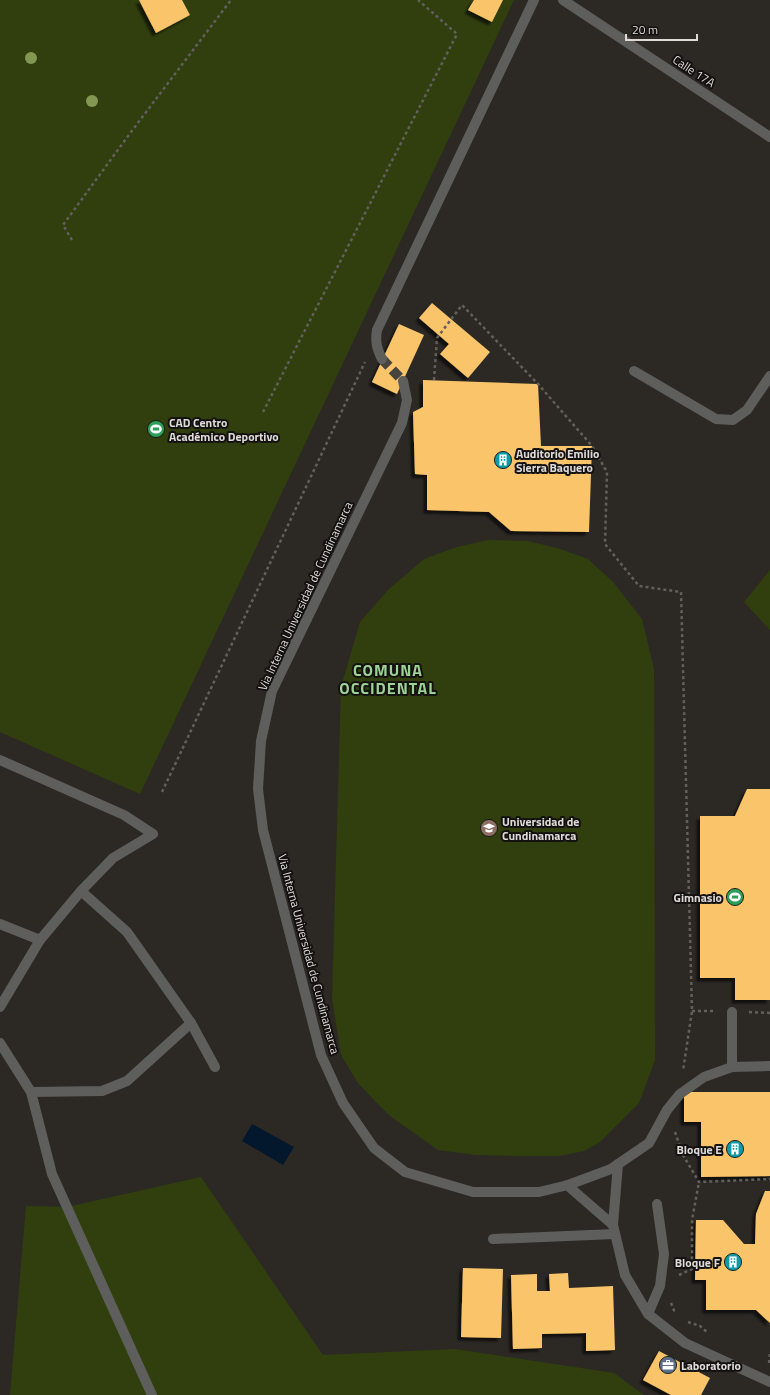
<svg xmlns="http://www.w3.org/2000/svg" width="770" height="1395" font-family="'Titillium Web',sans-serif">
	<defs>
		<filter id="shadow"><feDropShadow dx="-3.5" dy="3.5" stdDeviation="1" flood-color="#0009"/></filter>
	</defs>
	<rect width="100%" height="100%" fill="#2c2925"/>
	<!-- green -->
	<g fill="#313f0e">
		<path d="M0,0H514L140,794L0,732Z"/>
		<path d="M488,540L528,541L557,548L588,559L613,582L642,619L654,669L655,1060L639,1103L600,1142L584,1151L559,1156H517L476,1155L438,1150L390,1116L375,1101L358,1083L341,1055L332,999L341,687L360,622L389,589L424,559L457,547Z"/>
		<path d="M770,570V630L744,602Z"/>
		<path d="M201,1177L323,1355L455,1349L614,1373L644,1395H10L26,1206L67,1207Z"/>
	</g>
	<!-- water -->
	<path fill="#03182c" d="M252,1124L294,1147L283,1165L242,1141Z"/>
	<!-- building -->
	<g fill="#fac56a" filter="url(#shadow)">
		<path d="M139,0H182L190,15L156,33Z"/>
		<path d="M474,0H503L492,22L468,10Z"/>
		<path d="M432,303L490,352L468,378L440,354L449,344L419,318Z"/>
		<path d="M399,324L424,335L397,394L372,382Z"/>
		<path d="M423,380L538,384L541,446H592L589,532L511,531L489,512L427,510V475L415,474L413,412L423,407Z"/>
		<path d="M747,789H770V1000H735V978H700V816H735Z"/>
		<path d="M684,1092H770V1176L701,1177V1122H684Z"/>
		<path d="M765,1191H770V1323L756,1310H706V1280H695L696,1220H723L744,1244H755L756,1214Z"/>
		<path d="M463,1268L503,1269L501,1338L461,1337Z"/>
		<path d="M568,1273L569,1288L613,1286L615,1350L586,1351V1333L542,1334V1348L513,1349L511,1275L537,1274V1291H550L549,1274Z"/>
		<path d="M659,1351L710,1378L701,1395H671L643,1380Z"/>
	</g>
	<g fill="none" stroke-linecap="round" stroke-linejoin="round">
		<!-- minor-tunnel -->
		<path stroke="#474440" stroke-width="10" stroke-dasharray="10 5" stroke-linecap="butt" d="M382,359L403,381"/>
		<!-- path -->
		<g stroke="#625f5c" stroke-width="2.5" stroke-dasharray="3 3" stroke-linecap="butt">
			<path d="M72,240L63,225L131,132L231,0"/>
			<path d="M434,380L437,338L462,305L538,384L592,446L607,472L605,544L639,586L681,592L692,1011L683,1071"/>
			<path d="M263,412L457,34L418,0"/>
			<path d="M162,792L365,362"/>
			<path d="M692,1011H716"/>
			<path d="M749,1012L770,1013"/>
			<path d="M675,1132L683,1155L699,1182L770,1179"/>
			<path d="M679,1275L692,1269V1220L699,1182"/>
			<path d="M671,1303L675,1313"/>
			<path d="M688,1322L700,1326L708,1333"/>
			<path d="M769,1363L770,1353"/>
		</g>
		<!-- minor -->
		<g stroke="#5e5e5c" stroke-width="10">
			<path d="M563,0L770,137"/>
			<path d="M382,359C377,349 375,342 377,330L534,0"/>
			<path d="M634,371L716,419L733,420L747,410L770,376"/>
			<path d="M403,381L407,400L402,423L272,691L261,741L258,789L263,830L321,1055L343,1103L374,1148L405,1172L473,1192H539L568,1185L611,1169L649,1143L667,1110L680,1094L704,1077L732,1067L770,1066"/>
			<path d="M0,760L124,815L153,834L113,858L81,891L40,940L0,1007"/>
			<path d="M81,891L127,932L191,1023L215,1067"/>
			<path d="M0,924L40,940"/>
			<path d="M732,1012V1067"/>
			<path d="M0,1043L31,1092L52,1174L152,1395"/>
			<path d="M31,1092L102,1091L127,1081L191,1023"/>
			<path d="M618,1164L613,1225L625,1275L648,1314L685,1343L770,1382"/>
			<path d="M567,1185L613,1225"/>
			<path d="M493,1239L615,1234"/>
			<path d="M648,1314L660,1286L664,1254L657,1204"/>
		</g>
	</g>
	<!-- trees -->
	<g fill="#839753">
		<circle cx="31" cy="58" r="6"/>
		<circle cx="92" cy="101" r="6"/>
	</g>
	<!-- icons -->
	<defs>
		<g id="stadium-disc" transform="scale(0.9)"><circle r="9.5" fill="#2e9e5b" stroke="#131210"/><path d="M0-5a6.5 5 0 1 0 0 10a6.5 5 0 1 0 0-10ZM-3.5-1.8h7v3.6h-7Z" fill="#fff"/></g>
		<g id="building-disc" transform="scale(0.9)"><circle r="9.5" fill="#0f9aa8" stroke="#131210"/><path d="M-4-6H4V6H1V3H-1V6H-4ZM-2.5-4.3h1.7v1.8h-1.7ZM.8-4.3h1.7v1.8H.8ZM-2.5-1h1.7V.8h-1.7ZM.8-1h1.7V.8H.8Z" fill="#fff"/></g>
		<g id="university-disc" transform="scale(0.9)"><circle r="9.5" fill="#8d6e63" stroke="#131210"/><path d="M0-5L7-2L0 1L-7-2ZM-4 1L0 2.5L4 1V4Q0 6-4 4Z" fill="#fff"/></g>
		<g id="office-disc" transform="scale(0.9)"><circle r="9.5" fill="#5c6f8a" stroke="#131210"/><path d="M-6-3h4V-5.5h4V-3h4V5H-6ZM-1-4.5V-3h2v-1.5ZM-6 0V1H6V0Z" fill="#fff"/></g>
	</defs>
	<g fill-rule="evenodd">
		<use href="#stadium-disc" x="156" y="429"/>
		<use href="#building-disc" x="503" y="460"/>
		<use href="#university-disc" x="489" y="828"/>
		<use href="#stadium-disc" x="735" y="897"/>
		<use href="#building-disc" x="735" y="1149"/>
		<use href="#building-disc" x="733" y="1262"/>
		<use href="#office-disc" x="668" y="1365"/>
	</g>
	<g text-anchor="middle" dominant-baseline="central" stroke-width="4" stroke-linejoin="round" paint-order="stroke">
		<!-- street labels -->
		<g font-size="12" fill="#dddad8" stroke="#131210">
			<text transform="translate(694 71) rotate(33)">Calle 17A</text>
			<text transform="translate(305 596) rotate(-65)">Via Interna Universidad de Cundinamarca</text>
			<text transform="translate(309 954) rotate(75)">Via Interna Universidad de Cundinamarca</text>
		</g>
		<!-- poi labels -->
		<g font-size="12" font-weight="bold" fill="#dddad8" stroke="#131210" text-anchor="start">
			<text x="169" y="422">CAD Centro<tspan x="169" dy="14">Académico Deportivo</tspan></text>
			<text x="516" y="453">Auditorio Emilio<tspan x="516" dy="14">Sierra Baquero</tspan></text>
			<text x="502" y="821">Universidad de<tspan x="502" dy="14">Cundinamarca</tspan></text>
			<text x="722" y="897" text-anchor="end">Gimnasio</text>
			<text x="722" y="1149" text-anchor="end">Bloque E</text>
			<text x="720" y="1262" text-anchor="end">Bloque F</text>
			<text x="681" y="1365">Laboratorio</text>
		</g>
		<!-- district labels -->
		<g font-size="16" font-weight="bold" letter-spacing="1" fill="#9dd195" stroke="#131210">
			<text x="388" y="670">COMUNA<tspan x="388" dy="18">OCCIDENTAL</tspan></text>
		</g>
	</g>
	<!-- scale -->
	<path d="M626 34v6h71v-6" fill="none" stroke="#dddad8" stroke-width="2"/>
	<text x="632" y="34" font-size="12" fill="#dddad8" stroke="#131210" stroke-width="3" paint-order="stroke">20 m</text>
</svg>
